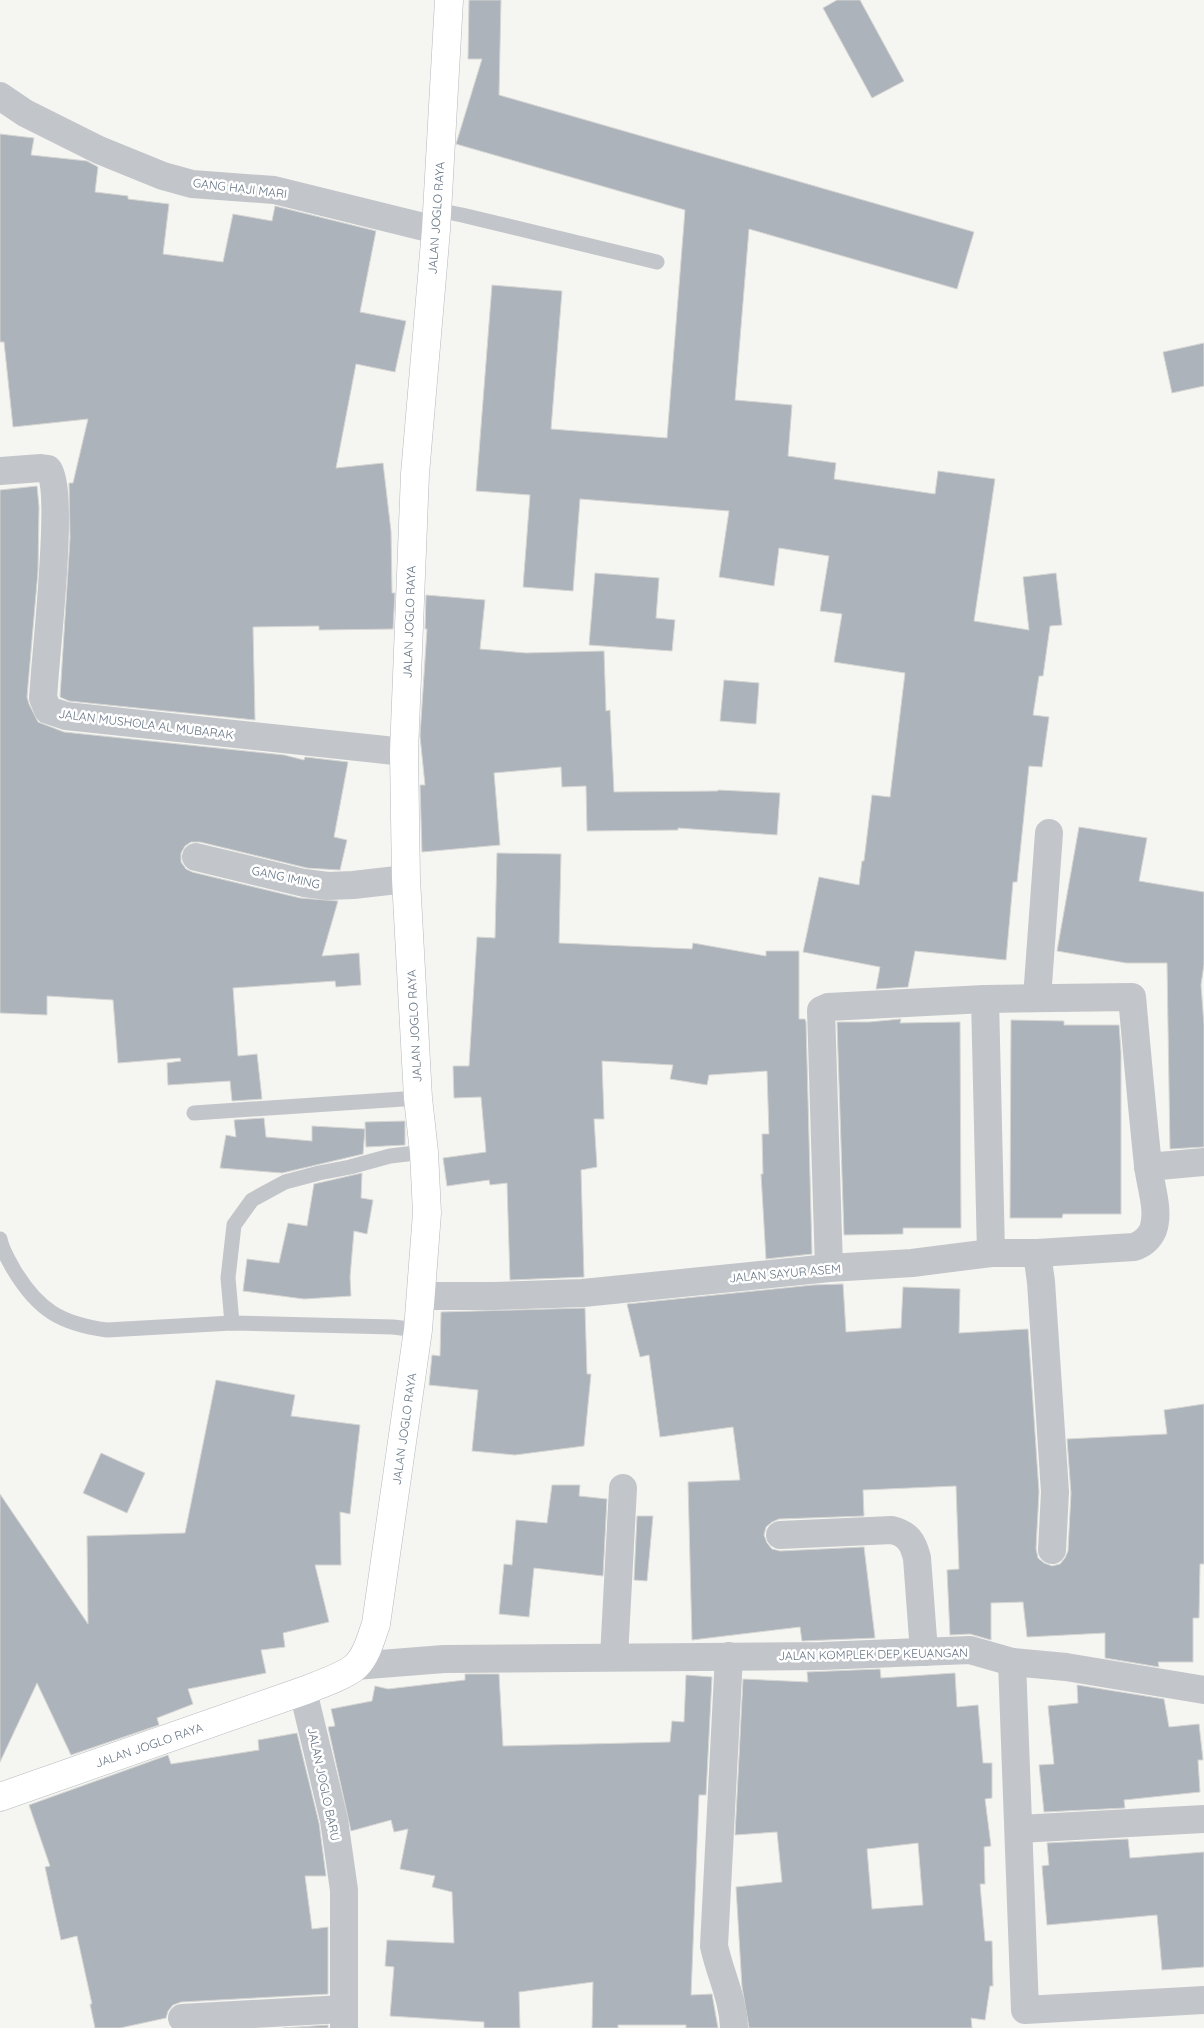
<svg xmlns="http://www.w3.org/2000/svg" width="1204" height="2028" font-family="Quicksand,sans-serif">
	<rect width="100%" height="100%" fill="#f5f5f1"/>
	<!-- building -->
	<g fill="#adb3ba" stroke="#d6d6d4" fill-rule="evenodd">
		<path d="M469,0H501L499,95L974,232L957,289L749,229L735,400L792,405L788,456L836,463L834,479L935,494L938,471L995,479L974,621L1029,630L1023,577L1056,573L1062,625L1050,626L1043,676H1039L1033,715L1049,717L1042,767L1029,766L1017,882H1013L1006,960L915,951L908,987L876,989L880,967L803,952L819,877L859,885L862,861H864L872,795L890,797L905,673L834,662L842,614L820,611L829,556L779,548L774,586L719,577L729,511L580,499L573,591L523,587L530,495L476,491L492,285L562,291L551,429L667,438L685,210L456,144L482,59H468Z"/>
		<path d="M837,0H860L904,81L872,98L823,8Z"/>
		<path d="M0,134L34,138L31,155L87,161L98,167L95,192L128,196V199L169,204L163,254L223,262L233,214L272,221L275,206L376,231L360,312L406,321L395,372L356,364L336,468L383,463L391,531L392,593H395L393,629L319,630V626L253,627L255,720L69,701L60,697L70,538L69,483H73L88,419L13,427L4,342H0Z"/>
		<path d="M1204,343V386L1172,393L1163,352Z"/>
		<path d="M37,486L39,507L38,571L27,697L29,704L38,722L64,732L284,755L304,760L305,757L348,762L334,837L347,840L340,870L307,868L200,842H191L185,846L181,853V862L186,869L192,872L300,898L338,901L322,956L359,953L361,985L336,987L335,981L233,988L238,1056L257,1054L262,1099L232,1101L230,1081L168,1085L167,1063L181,1061L180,1058L118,1063L113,1000L47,996V1015L0,1013V490Z"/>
		<path d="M595,573L659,578L656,618L675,620L672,651L589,645Z"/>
		<path d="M426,595L485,600L480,649L526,653L604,651L606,711L610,710L614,792L718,791V790L780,793L777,835L678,828V830L587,831L586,786L562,787L561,767L494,773L500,845L422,852L420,785H425L420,736L427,629H425Z"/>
		<path d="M724,680L759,683L756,724L720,721Z"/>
		<path d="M1079,827L1147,838L1139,881L1204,892V964L1201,985L1204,1025V1147L1170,1149L1167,963H1126L1057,951Z"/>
		<path d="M497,853L561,854L559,943L692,949L693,943L766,956V951H799V1019H805L806,1022L812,1254L766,1259L761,1174H763L762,1134H769L767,1071L709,1075L707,1085L670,1079L673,1065L602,1061L604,1119H594L597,1167L581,1170L584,1277L510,1280L507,1183L490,1185L489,1180L447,1186L443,1158L486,1152L481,1097L454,1098L453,1066H469L477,937L495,938Z"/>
		<path d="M901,1019L900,1023L960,1022L961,1228H903V1234L844,1235L837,1022H869Z"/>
		<path d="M1011,1020L1064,1021V1025H1119L1121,1052V1214H1063L1062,1218H1010Z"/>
		<path d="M264,1118L266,1137L312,1141V1126L365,1129L363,1154L282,1173L220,1168L226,1135L236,1137L234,1120Z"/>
		<path d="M405,1121V1145L366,1147L365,1122Z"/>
		<path d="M362,1173L361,1198L373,1200L367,1234L354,1231L350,1277L351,1296L304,1299L243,1291L247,1259L279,1263L288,1223L307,1226L314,1184Z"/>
		<path d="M843,1284L846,1332L901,1328L903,1287L960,1289L959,1333L1028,1329L1039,1492L1036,1549L1038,1558L1044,1563L1052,1566L1060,1564L1065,1558L1068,1551L1071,1493L1067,1439L1167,1434L1164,1410L1204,1404V1564H1200L1199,1618H1193V1662H1158L1159,1667L1105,1658V1633L1027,1637L1023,1602L991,1603V1640L970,1634L950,1635L947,1570L959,1569L956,1486L863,1490L864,1516L779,1519L772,1522L766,1527L764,1535L767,1543L772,1549L780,1551L864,1547L875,1638L802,1641L800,1627L692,1640L688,1482L740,1480L733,1427L660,1437L649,1355L640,1357L627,1304L813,1285Z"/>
		<path d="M585,1308L587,1374H591L584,1446L515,1455L472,1451L478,1390L429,1385L432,1355L440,1356L441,1312Z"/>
		<path d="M216,1380L295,1395L291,1416L360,1425L350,1514L340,1512L341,1565H315L329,1622L283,1633L285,1647L261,1650L266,1673L188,1689L193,1704L157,1718L159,1725L71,1755L37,1683L0,1762V1494L88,1624L87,1536L185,1533Z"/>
		<path d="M101,1453L145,1473L127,1513L83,1493Z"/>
		<path d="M552,1485H580L579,1496L607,1499L603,1576L534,1568L529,1617L499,1614L504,1564L512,1565L516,1520L547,1523Z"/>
		<path d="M637,1516H653L647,1581L634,1580Z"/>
		<path d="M880,1669L881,1678L955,1673L957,1707L978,1705L983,1763H992V1798L985,1799L991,1846L984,1847L985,1884H980L985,1941H992L993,1986H990L985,2020L971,2018L972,2028H749L742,1987L736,1887L782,1882L777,1832L735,1835L743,1679L808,1682L807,1672ZM918,1843L923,1905L872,1909L867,1849Z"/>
		<path d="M465,1674H499L503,1746L670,1742L672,1721L684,1722L686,1675L712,1677L706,1795H699L691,1995L712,1994L718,2028H686V2025H618V2028H592L593,1982L519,1992L520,2028H484V2022L390,2016L394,1967L385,1966L387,1940L454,1943L452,1892L432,1887L435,1876L400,1869L408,1829L394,1832L391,1820L351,1831L328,1727L335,1726L331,1709L372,1701L375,1686L388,1689L465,1680Z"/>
		<path d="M1077,1685L1164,1699L1169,1727L1199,1724L1203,1760H1198L1200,1792L1124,1800L1125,1808L1044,1812L1039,1765L1054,1764L1048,1706L1078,1703Z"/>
		<path d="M297,1733L319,1823L326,1876H305L312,1929L328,1927V1994L181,2002L173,2005L168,2011L166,2018L120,2028H95L90,2004H92L77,1936L61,1940L45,1867L50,1866L29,1805L168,1755L171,1764L259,1750L258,1740Z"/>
		<path d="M1128,1839L1130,1858L1204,1852V1967L1162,1970L1157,1915L1047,1925L1042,1866L1049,1865L1047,1843Z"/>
		<path d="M328,2025V2028H283Z"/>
	</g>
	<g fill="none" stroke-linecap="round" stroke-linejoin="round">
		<!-- secondary casing -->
		<g stroke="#b4b9be" stroke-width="29">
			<path id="secondary" d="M0,1797L303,1691C316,1686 347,1675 356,1666C367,1655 371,1638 376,1624L418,1330L427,1213L424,1152L418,1098L406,879L404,752L415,474L436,230L449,0"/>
		</g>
		<!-- service -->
		<g stroke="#c2c5c9" stroke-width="15">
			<path d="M437,210L462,215L657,262"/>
			<path d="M194,1113L418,1098"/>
			<path d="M0,1239C2,1250 8,1259 14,1270C38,1310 61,1324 107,1330L232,1323L393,1327L418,1330"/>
			<path d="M232,1323L228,1278L234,1225L252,1200L285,1182L319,1173L350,1167L390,1156L424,1152"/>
		</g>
		<!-- minor -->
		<g stroke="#c2c5c9" stroke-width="28">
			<path d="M0,96L25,113L99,150L163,176L192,184L274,190L436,230"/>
			<path d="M0,471L41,468L48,469C65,489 46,651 44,685L43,698L48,710L66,716L404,752"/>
			<path d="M196,857L304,883L328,886L353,885L406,879"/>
			<path d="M1037,998L1049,833"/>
			<path d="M985,999L991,1253"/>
			<path d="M1148,1167L1204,1162"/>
			<path d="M1037,1253L1041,1282L1055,1492L1052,1550"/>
			<path d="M422,1296H494L583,1293L829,1268L912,1263L991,1253H1037L1134,1247C1143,1244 1149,1239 1153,1230C1160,1210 1150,1185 1148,1165C1142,1109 1137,1053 1132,997L985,999L828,1007L821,1010L829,1268"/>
			<path d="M780,1535L892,1530C908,1534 913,1542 917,1558L924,1652"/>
			<path d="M729,1656L714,1946C720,1974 733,1998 734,2028"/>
			<path d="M614,1657L623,1488"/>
			<path d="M1012,1662L1025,2010L1204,2000"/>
			<path d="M355,1666L444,1659L821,1656L970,1650L1012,1662L1066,1667L1204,1690"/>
			<path d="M1019,1829L1204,1819"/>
			<path d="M182,2018L343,2009"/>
		</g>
		<!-- tertiary -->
		<path stroke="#c2c5c9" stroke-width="28" d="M303,1691L334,1820L344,1890V2028"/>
		<!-- secondary -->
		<use href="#secondary" stroke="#fff" stroke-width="28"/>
	</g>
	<g text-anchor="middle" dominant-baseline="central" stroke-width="5" stroke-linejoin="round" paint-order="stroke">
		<!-- street labels -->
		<g font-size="12" fill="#637283" stroke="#fff">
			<text transform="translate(240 188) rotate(7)">GANG HAJI MARI</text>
			<text transform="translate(436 218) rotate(-86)">JALAN JOGLO RAYA</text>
			<text transform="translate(409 622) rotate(-88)">JALAN JOGLO RAYA</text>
			<text transform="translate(146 724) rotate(7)">JALAN MUSHOLA AL MUBARAK</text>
			<text transform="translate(286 877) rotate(12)">GANG IMING</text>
			<text transform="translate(414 1026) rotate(-93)">JALAN JOGLO RAYA</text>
			<text transform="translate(785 1273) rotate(-5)">JALAN SAYUR ASEM</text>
			<text transform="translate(404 1429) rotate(-82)">JALAN JOGLO RAYA</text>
			<text transform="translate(873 1654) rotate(-1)">JALAN KOMPLEK DEP KEUANGAN</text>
			<text transform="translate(149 1745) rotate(-19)">JALAN JOGLO RAYA</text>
			<text transform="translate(324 1784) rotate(78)">JALAN JOGLO BARU</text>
		</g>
	</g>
</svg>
